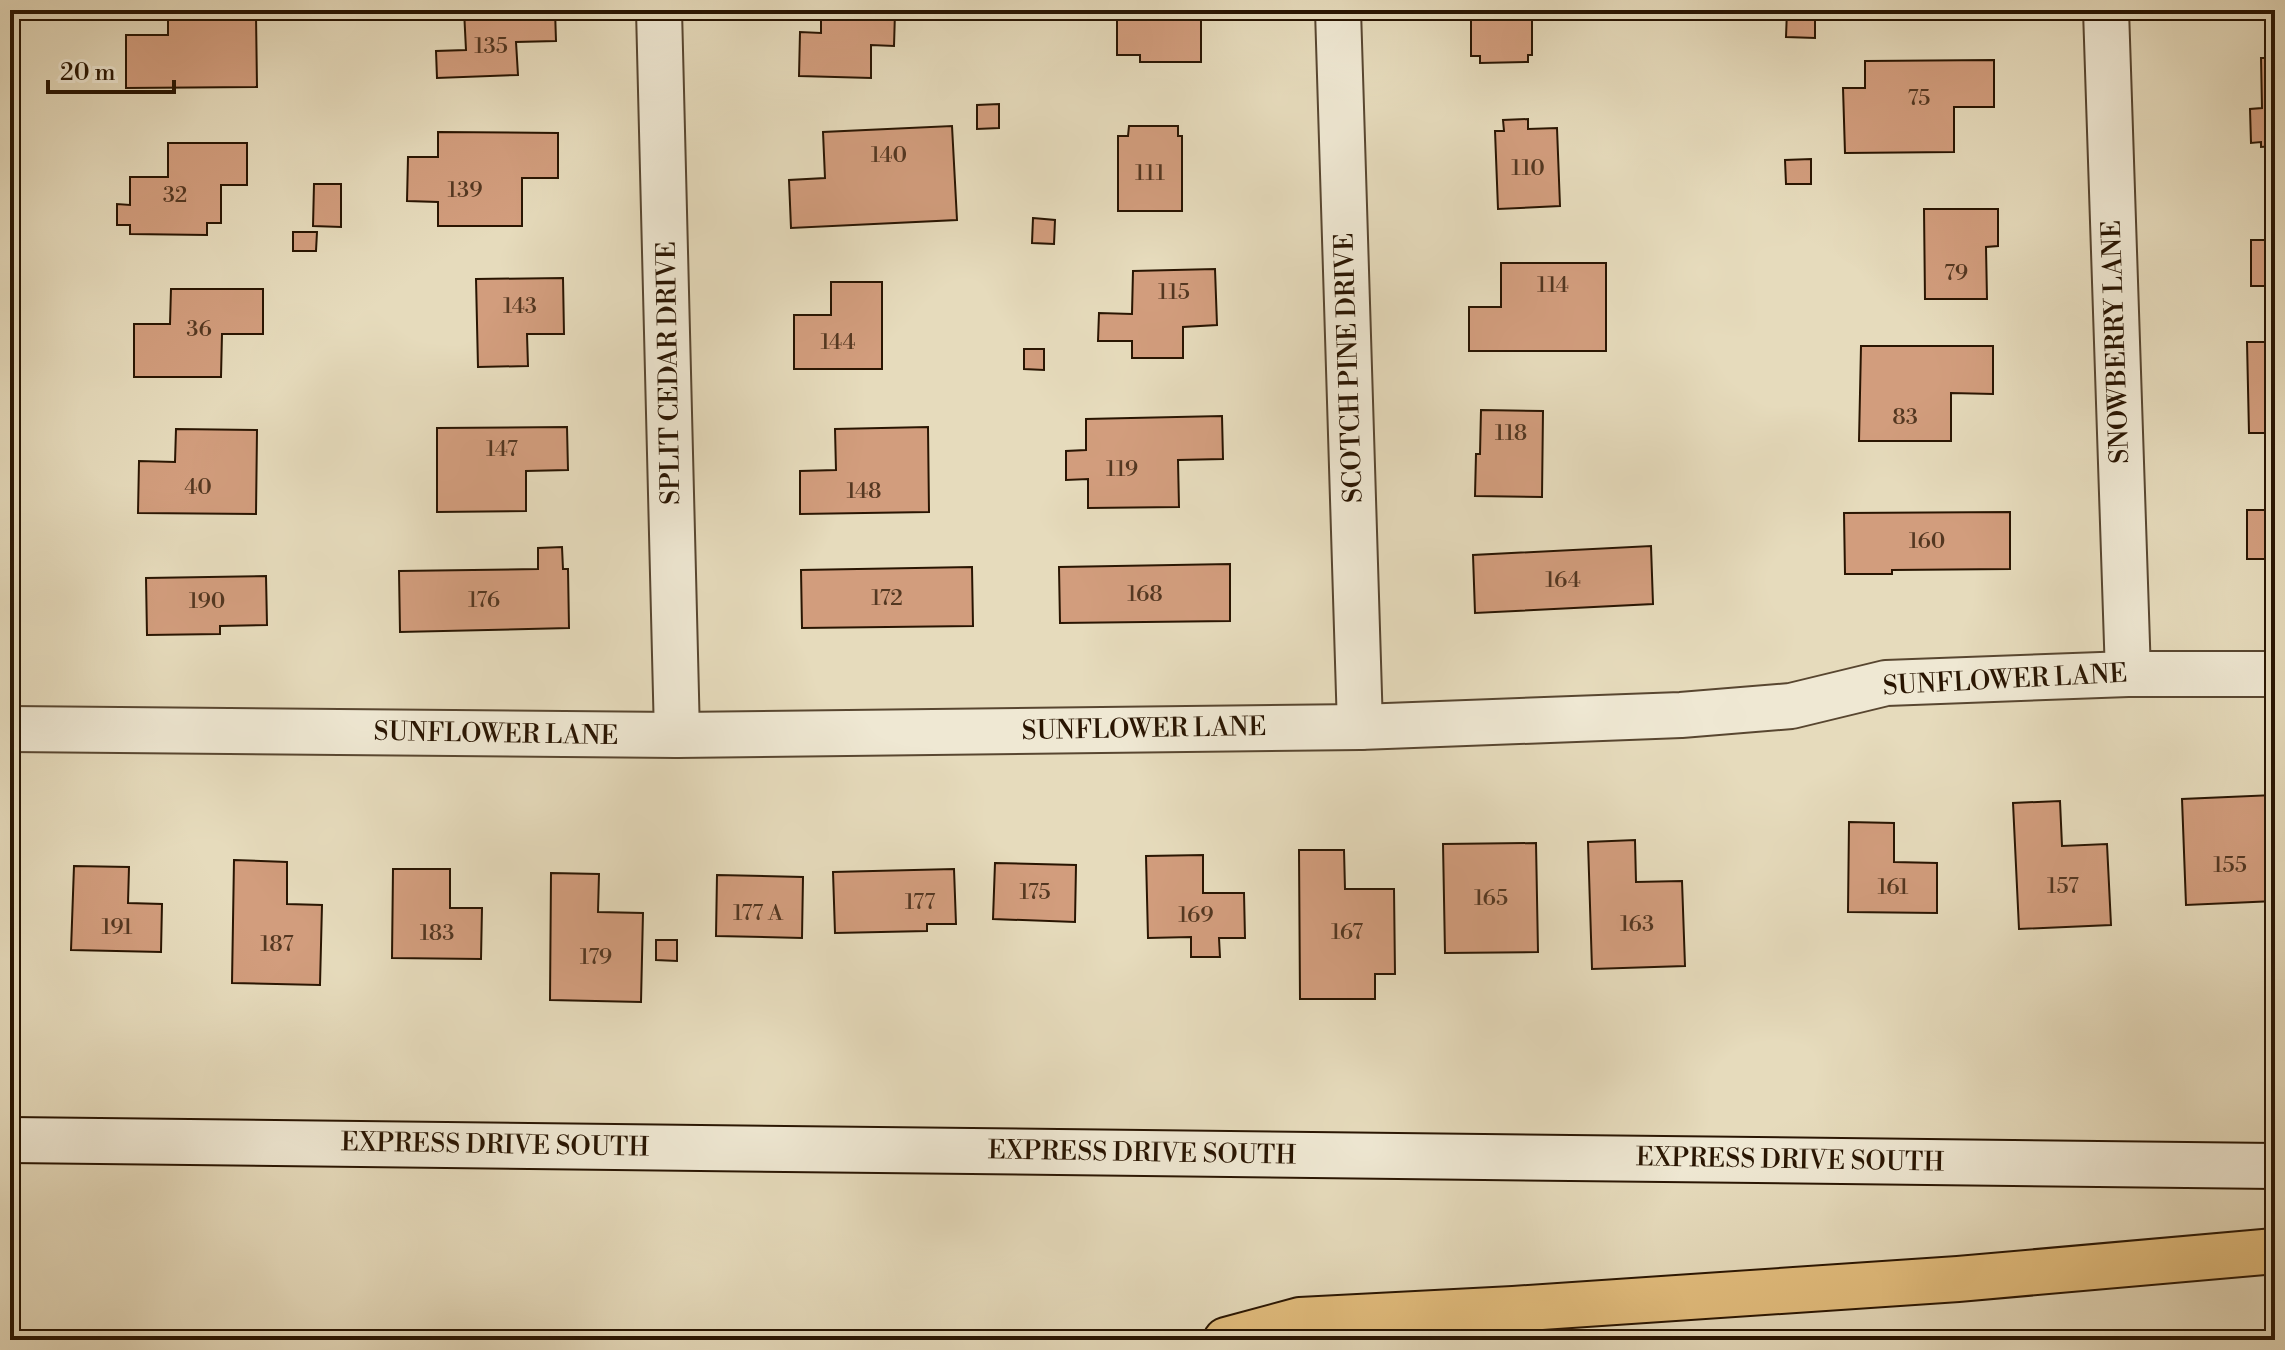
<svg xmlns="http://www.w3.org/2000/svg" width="2285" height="1350" font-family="'Libre Bodoni',serif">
	<rect width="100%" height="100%" fill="#e6dbbc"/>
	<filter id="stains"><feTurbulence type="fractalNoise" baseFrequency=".0025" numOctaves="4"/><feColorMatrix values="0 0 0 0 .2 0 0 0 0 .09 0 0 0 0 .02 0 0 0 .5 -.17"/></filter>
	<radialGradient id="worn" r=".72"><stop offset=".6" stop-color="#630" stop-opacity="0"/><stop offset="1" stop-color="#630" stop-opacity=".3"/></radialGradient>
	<!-- building -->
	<g fill="#d29d7d" stroke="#291502" stroke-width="2">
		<path d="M168,10H254V15H256L257,87L126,88V35H168Z"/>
		<path d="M464,10H555L556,41L516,42L518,75L437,78L436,51L466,50Z"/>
		<path d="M821,10L895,12L894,46L871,45V78L799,76L800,32L821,33Z"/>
		<path d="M1140,10H1201V62H1140V55H1117V14L1140,15Z"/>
		<path d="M1471,10H1532V55H1528V62L1480,63V56H1471Z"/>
		<path d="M1787,10H1815V38L1786,37Z"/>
		<path d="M2261,58H2275V146L2261,147V142L2251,143L2250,109L2262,108Z"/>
		<path d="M1994,60V107H1954V152L1845,153L1843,88H1865V61Z"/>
		<path d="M999,104V128L977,129V105Z"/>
		<path d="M1528,119V129L1557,128L1560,206L1498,209L1495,131H1504L1503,120Z"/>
		<path d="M952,126L957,220L791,228L789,180L825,178L823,132Z"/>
		<path d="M1129,126H1178V136H1182V211H1118V136H1128Z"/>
		<path d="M438,132L558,133V178H522V226H438V202L407,201L408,157H438Z"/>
		<path d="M168,143H247V185H221V223H207V235L130,234V225H117V204L130,205V177H168Z"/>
		<path d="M1811,159V184H1786L1785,160Z"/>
		<path d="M314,184H341V227L313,226Z"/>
		<path d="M1924,209H1998V246L1986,247L1987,299H1925Z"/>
		<path d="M1033,218L1055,220L1054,244L1032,243Z"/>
		<path d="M293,232H317L316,251H293Z"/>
		<rect x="2251" y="240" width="24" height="46"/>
		<path d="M1501,263H1606V351H1469V307H1501Z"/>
		<path d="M1215,269L1217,325L1183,327V358H1132V341H1098L1099,313L1132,314L1133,271Z"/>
		<path d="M563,278L564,334H527L528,366L478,367L476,279Z"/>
		<path d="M831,282H882V369H794V315H831Z"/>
		<path d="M171,289H263V334H222L221,377H134V324H170Z"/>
		<path d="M2247,342H2275V433H2249Z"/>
		<path d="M1861,346H1993V394L1951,393V441H1859Z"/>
		<path d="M1024,349H1044V370L1024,369Z"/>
		<path d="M1481,410L1543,411L1542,497L1475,496L1476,454H1480Z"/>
		<path d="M1222,416L1223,459L1178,460L1179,507L1088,508V479L1066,480V451L1086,450V419Z"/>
		<path d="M567,427L568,470L526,471V511L437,512V428Z"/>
		<path d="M928,427L929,512L800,514V471L836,470L835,429Z"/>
		<path d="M176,429L257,430L256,514L138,513L139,461L175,462Z"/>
		<rect x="2247" y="510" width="28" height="49"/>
		<path d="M2010,512V569L1892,570V574H1845L1844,513Z"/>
		<path d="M1651,546L1653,604L1475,613L1473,555Z"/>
		<path d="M562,547L563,569H568L569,628L400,632L399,571L538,569V548Z"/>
		<path d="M1230,564V621L1060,623L1059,567Z"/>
		<path d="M972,567L973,626L802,628L801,570Z"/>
		<path d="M266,576L267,625L220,626V634L147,635L146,578Z"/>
		<path d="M2274,795L2275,901L2186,905L2182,799Z"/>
		<path d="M2060,801L2062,846L2107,844L2111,925L2019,929L2013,803Z"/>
		<path d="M1849,822L1894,823V862L1937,863V913L1848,912Z"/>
		<path d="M1635,840L1636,882L1682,881L1685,966L1592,969L1588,842Z"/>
		<path d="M1536,843L1538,952L1445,953L1443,844Z"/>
		<path d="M1299,850H1344L1345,889H1394L1395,974H1375V999H1300Z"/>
		<path d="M1203,855V893H1244L1245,938H1219L1220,957H1191V937L1148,938L1146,856Z"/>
		<path d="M234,860L287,862V904L322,905L320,985L232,983Z"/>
		<path d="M995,863L1076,865L1075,922L993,919Z"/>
		<path d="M74,866L129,867L128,903L162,904L161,952L71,950Z"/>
		<path d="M393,869H450V908H482L481,959L392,958Z"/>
		<path d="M954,869L956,924H927V931L835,933L833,872Z"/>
		<path d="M551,873L599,874L598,912L643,913L641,1002L550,1000Z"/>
		<path d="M717,875L803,877L802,938L716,936Z"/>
		<path d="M656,940H677V961L656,960Z"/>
	</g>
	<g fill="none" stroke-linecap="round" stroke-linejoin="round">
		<!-- street casing -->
		<g stroke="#584630" stroke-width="48">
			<g id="street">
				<path d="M659,10L677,735"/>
				<path d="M1338,10L1360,727"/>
				<path d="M2106,10L2128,674"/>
				<path d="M10,729L677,735L1360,727L1681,715L1791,706L1886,683L2128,674H2275"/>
			</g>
		</g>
		<!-- secondary casing -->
		<g stroke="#291502" stroke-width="48">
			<path id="secondary" d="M10,1140L2275,1166"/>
		</g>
		<!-- highway casing -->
		<g stroke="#291502" stroke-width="48">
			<path id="highway" d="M1226,1340L1300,1320L1513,1309L1958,1279L2275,1251"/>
		</g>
		<!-- street -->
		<use href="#street" stroke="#efe8d3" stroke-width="44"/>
		<!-- secondary -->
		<use href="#secondary" stroke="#efe8d3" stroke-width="44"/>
		<!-- highway -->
		<use href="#highway" stroke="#e3be7e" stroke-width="44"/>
	</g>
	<g text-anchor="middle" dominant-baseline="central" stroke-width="7" stroke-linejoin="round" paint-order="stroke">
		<!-- number labels -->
		<g font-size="22" fill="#533721">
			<text x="491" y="46">135</text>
			<text x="1919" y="98">75</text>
			<text x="889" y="155">140</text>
			<text x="1528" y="168">110</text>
			<text x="1150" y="173">111</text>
			<text x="465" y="190">139</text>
			<text x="175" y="195">32</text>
			<text x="1956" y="273">79</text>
			<text x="1553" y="285">114</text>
			<text x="1174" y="292">115</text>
			<text x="520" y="306">143</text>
			<text x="199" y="329">36</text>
			<text x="838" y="342">144</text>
			<text x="1905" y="417">83</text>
			<text x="1511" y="433">118</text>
			<text x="502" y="449">147</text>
			<text x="1122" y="469">119</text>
			<text x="198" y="487">40</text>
			<text x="864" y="491">148</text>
			<text x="1927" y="541">160</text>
			<text x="1563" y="580">164</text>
			<text x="1145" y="594">168</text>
			<text x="887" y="598">172</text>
			<text x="484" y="600">176</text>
			<text x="207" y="601">190</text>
			<text x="2230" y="865">155</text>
			<text x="2063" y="886">157</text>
			<text x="1893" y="887">161</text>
			<text x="1035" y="892">175</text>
			<text x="1491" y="898">165</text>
			<text x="920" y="902">177</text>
			<text x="758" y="913">177 A</text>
			<text x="1196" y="915">169</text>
			<text x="1637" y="924">163</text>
			<text x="117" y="927">191</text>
			<text x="1347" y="932">167</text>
			<text x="437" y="933">183</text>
			<text x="277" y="944">187</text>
			<text x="596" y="957">179</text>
		</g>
		<!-- street labels -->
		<g font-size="26" fill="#291502" stroke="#efe8d3">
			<text transform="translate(2116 342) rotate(-92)">SNOWBERRY LANE</text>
			<text transform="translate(1349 368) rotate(-92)">SCOTCH PINE DRIVE</text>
			<text transform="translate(669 373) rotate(-91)">SPLIT CEDAR DRIVE</text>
			<text transform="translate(2005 680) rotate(-3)">SUNFLOWER LANE</text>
			<text transform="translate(1144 729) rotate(-1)">SUNFLOWER LANE</text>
			<text transform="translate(496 734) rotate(1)">SUNFLOWER LANE</text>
			<text transform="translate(495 1145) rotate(1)">EXPRESS DRIVE SOUTH</text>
			<text transform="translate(1142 1153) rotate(1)">EXPRESS DRIVE SOUTH</text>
			<text transform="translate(1790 1160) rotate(1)">EXPRESS DRIVE SOUTH</text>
		</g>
	</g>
	<!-- margin -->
	<rect width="2285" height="1350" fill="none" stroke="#e6dbbc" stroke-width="40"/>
	<rect x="12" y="12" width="2261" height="1326" fill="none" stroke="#291502" stroke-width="4"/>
	<rect x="20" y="20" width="2245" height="1310" fill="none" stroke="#291502" stroke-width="2"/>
	<!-- scale -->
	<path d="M48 80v12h126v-12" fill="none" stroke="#291502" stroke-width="4"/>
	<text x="60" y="80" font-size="24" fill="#291502" stroke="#efe8d3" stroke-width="6" paint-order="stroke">20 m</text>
	<rect width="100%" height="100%" filter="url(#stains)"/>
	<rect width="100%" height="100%" fill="url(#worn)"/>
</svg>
